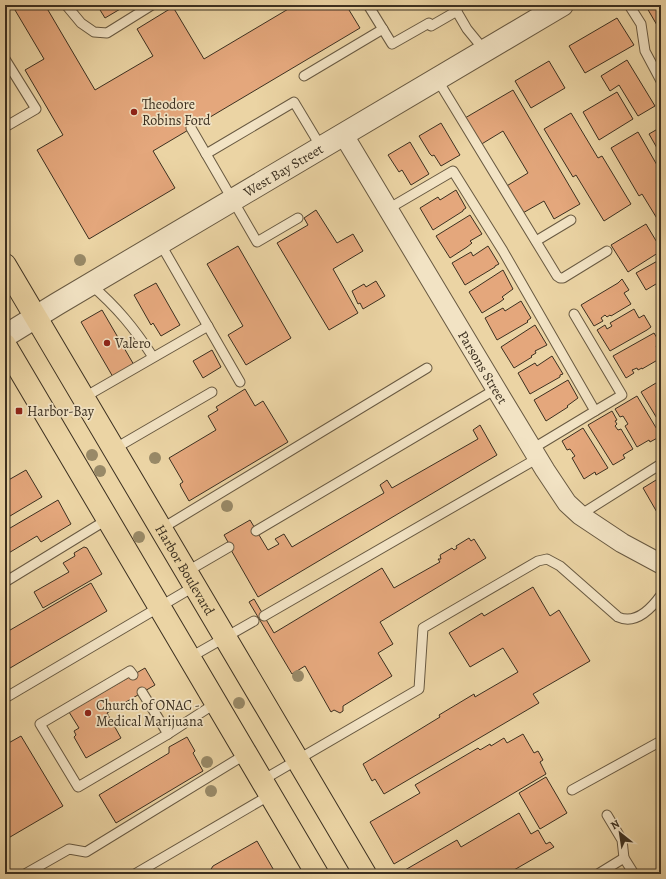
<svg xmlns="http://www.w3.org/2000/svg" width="666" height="879" font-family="Alegreya,serif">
	<rect width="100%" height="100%" fill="#ebd4a4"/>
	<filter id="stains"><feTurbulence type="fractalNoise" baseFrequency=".005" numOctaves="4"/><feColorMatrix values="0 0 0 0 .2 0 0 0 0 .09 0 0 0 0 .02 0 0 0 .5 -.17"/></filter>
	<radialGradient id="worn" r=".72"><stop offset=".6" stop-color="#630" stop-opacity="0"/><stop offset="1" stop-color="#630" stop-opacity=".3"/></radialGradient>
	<!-- building -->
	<g fill="#e4a77c" stroke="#3c3020">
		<path d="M12,5H45L95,90L153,56L137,29L173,7L204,59L295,5H346L360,28L153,151L175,188L89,239L37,150L63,135L25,70L44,59Z"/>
		<path d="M97,5H127L105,18Z"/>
		<path d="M653,5H661V32L647,8Z"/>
		<path d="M617,18L634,45L585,73L569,46Z"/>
		<path d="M627,60L655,106L638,116L619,85L610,91L601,76Z"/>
		<path d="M549,61L565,88L531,108L515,81Z"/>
		<path d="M513,90L580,204L554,219L544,201L521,214L505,187L528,173L503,131L480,145L465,118Z"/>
		<path d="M617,92L633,119L599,140L583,112Z"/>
		<path d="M571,113L598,158L602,156L631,204L604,221L576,175L573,177L544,129Z"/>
		<path d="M441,123L460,155L441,166L434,155L432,156L430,154L419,136Z"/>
		<path d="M661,127V155L649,134Z"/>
		<path d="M638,132L661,172V225L642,194L639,196L611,148Z"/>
		<path d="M410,142L429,174L411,185L402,170L399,172L388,155Z"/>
		<path d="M456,190L466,208L463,210V211L433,230L420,208L438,197L440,200Z"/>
		<path d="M316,210L337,243L353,234L363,251L333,269L358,313L329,330L277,243L308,225L304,218Z"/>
		<path d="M470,215L482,234L470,241L472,243L467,247L450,258L436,236Z"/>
		<path d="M646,224L661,249V251L628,272L611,245Z"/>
		<path d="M238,246L291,338L246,365L228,335L243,326L207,264Z"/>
		<path d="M488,246L499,264L495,266V267L465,285L452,263L471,252L473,256Z"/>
		<path d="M661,259V281L646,290L636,273Z"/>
		<path d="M503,270L513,289L502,297L504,299L500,302L482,313L469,292Z"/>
		<path d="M622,279L629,290L624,293L631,304L611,316L610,315L607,317L605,315L601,318L603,321L594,326L581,305L618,283Z"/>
		<path d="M376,281L385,296L363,309L360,303L358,304L352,291L364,284L366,287Z"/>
		<path d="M156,283L180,325L161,336L153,323L151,325L134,295Z"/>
		<path d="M521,301L531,318L527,321L528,322L497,340L485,318L503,308L505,311Z"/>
		<path d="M661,306V316L657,309Z"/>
		<path d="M634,309L639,318L644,315L651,327L647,330L610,351L597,330L605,325L607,329L612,326L610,323Z"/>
		<path d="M102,310L134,365L113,377L81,322Z"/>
		<path d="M535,325L547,345L535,351L536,353L531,356L532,357L514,368L501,347Z"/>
		<path d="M654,333L660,343L656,346L661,354V358L642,369V368L638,370L637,368L632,370L634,373L626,378L613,356Z"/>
		<path d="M212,350L221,367L203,378L193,361Z"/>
		<path d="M552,356L563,374L560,375V377L530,394L518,373L535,363L537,366Z"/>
		<path d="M568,380L578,398L567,406L568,407L546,421L534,400Z"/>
		<path d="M661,380V425L641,392Z"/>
		<path d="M245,389L255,406L263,401L288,442L189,501L181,487L180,484L183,482L169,458L216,430L208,416L218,410L216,407Z"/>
		<path d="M637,396L661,436L650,442L649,440L637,447L625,426L628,424L623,416L620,417L615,409Z"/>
		<path d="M612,411L617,420L615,421L617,424L615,426L618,430L621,429L633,449L623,455L625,458L613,465L588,425Z"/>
		<path d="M480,425L497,455L258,597L227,543L228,542L224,535L250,520L268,550L279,544L275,539L284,534L292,547L384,493L380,485L387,480L392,488L478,439L473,430Z"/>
		<path d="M583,428L608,468L596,475L595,472L584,479L572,458L575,456L570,449L567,450L562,441Z"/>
		<path d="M26,470L42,497L5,519V482Z"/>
		<path d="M661,477V512L658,514L643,488Z"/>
		<path d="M58,500L71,524L41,542L37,536L7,554L5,551V531Z"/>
		<path d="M469,538L471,541L474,539L486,558L380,622L393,644L378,653L392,676L343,706V711L340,713L334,710L331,712L305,666L292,674L249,602L254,599L274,633L382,568L394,588L440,562L438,559H441L440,555L452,548L454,550L457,548L456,546Z"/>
		<path d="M84,547L87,548L102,574L43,608L34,592L69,572L63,563L75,556L74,553Z"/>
		<path d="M91,583L107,611L5,671V633Z"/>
		<path d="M533,587L550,616L559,610L590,661L533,694L539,703L384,794L375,779L372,781L363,764L440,717L439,715L474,694L475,697L518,672L503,648L470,667L449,633L482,613L484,616Z"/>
		<path d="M145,668L155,685L107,713L121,738L86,758L74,737L76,735L74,731L79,728L69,712Z"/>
		<path d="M523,734L534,753L538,751L543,760L540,762L546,774L394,864L370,822L420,793L415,785L478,748L480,750L490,744L491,746L504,738L507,743Z"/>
		<path d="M21,736L63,806L5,840V745Z"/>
		<path d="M187,737L195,751L193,753L203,771L116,823L99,795L169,753V747Z"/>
		<path d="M546,777L567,813L540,829L519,793Z"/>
		<path d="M519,813L531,834L538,830L546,844L550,842L554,847L507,874H407L405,870L457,840L461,847Z"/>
		<path d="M661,828V836L657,830Z"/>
		<path d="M257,841L276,874H208L213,866Z"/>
	</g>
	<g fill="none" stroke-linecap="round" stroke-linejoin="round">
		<!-- service casing -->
		<g stroke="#685941" stroke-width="11">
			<g id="service">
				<path d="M66,5L81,23L94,32L107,33L152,5"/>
				<path d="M368,5L392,44L429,23"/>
				<path d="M453,5L467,29L485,51"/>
				<path d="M629,5L641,24L645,51L661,81"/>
				<path d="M431,26L457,11"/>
				<path d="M5,59L36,109L5,127"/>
				<path d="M304,76L383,29"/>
				<path d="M437,79L557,276L560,278H563L607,251"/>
				<path d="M191,128L257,242L298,218"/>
				<path d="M206,154L294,102L321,147"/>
				<path d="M388,209L453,171L503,251L595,411L532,449"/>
				<path d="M536,241L571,220"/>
				<path d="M160,243L240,382"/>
				<path d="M90,284C117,307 134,328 153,357"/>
				<path d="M574,314L622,395L595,411"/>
				<path d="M83,398L208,326"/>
				<path d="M114,449L212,392"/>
				<path d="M580,515L661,464"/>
				<path d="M161,529L427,368"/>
				<path d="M256,531L496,389"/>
				<path d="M186,572L229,547"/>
				<path d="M5,582L108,519"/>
				<path d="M264,616L538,458"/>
				<path d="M189,658L254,621"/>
				<path d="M133,675L130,671L40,724L78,787L168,734L216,703"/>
				<path d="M142,692L168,734"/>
				<path d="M5,698L195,586"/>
				<path d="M261,781L419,689L423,628L538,561L547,559L560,566L618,617C636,625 651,609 661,595"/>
				<path d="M572,790L661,741"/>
				<path d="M607,815L622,840L624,858"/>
				<path d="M25,874L69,849L86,852L246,754"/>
				<path d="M135,874L270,795"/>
				<path d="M598,874L624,858L634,874"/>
			</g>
		</g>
		<!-- minor casing -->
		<g stroke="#685941" stroke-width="21">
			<g id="minor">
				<path id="s1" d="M343,134L496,389L545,470L567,503L580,515L622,543L661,564"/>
			</g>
		</g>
		<!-- tertiary casing -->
		<g stroke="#685941" stroke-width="24">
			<g id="tertiary">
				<path id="s2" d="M5,336L57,304L562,5"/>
			</g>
		</g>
		<!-- primary casing -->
		<g stroke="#3c3020" stroke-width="24">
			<g id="primary">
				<path id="s3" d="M5,265L365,874"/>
				<path d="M5,345L317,874"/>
			</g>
		</g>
		<!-- service -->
		<use href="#service" stroke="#f2e3c4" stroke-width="9"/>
		<!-- minor -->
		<use href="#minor" stroke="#f2e3c4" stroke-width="19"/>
		<!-- tertiary -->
		<use href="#tertiary" stroke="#f2e3c4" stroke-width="22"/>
		<!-- primary -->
		<use href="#primary" stroke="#ebd4a4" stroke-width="22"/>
	</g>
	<!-- trees -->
	<g fill="#988967">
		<circle cx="80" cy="260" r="6"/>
		<circle cx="92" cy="455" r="6"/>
		<circle cx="155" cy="458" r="6"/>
		<circle cx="100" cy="471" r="6"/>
		<circle cx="227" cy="506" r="6"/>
		<circle cx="139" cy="537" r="6"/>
		<circle cx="298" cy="676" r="6"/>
		<circle cx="239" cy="703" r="6"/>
		<circle cx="207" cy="762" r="6"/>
		<circle cx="211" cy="791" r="6"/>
	</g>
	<!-- markers -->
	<g fill="#8f2418" stroke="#f2e3c4" stroke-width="1.5">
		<circle cx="134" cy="112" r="4"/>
		<circle cx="107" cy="343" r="4"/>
		<rect x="15" y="407" width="8" height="8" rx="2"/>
		<circle cx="88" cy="713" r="4"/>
	</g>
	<g text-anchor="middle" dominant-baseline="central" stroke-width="3.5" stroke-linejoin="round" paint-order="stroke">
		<!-- poi labels -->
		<g font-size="14" fill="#3c3020" stroke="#f2e3c4" text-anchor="start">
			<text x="142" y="104">Theodore<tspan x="142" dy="16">Robins Ford</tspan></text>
			<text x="115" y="343">Valero</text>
			<text x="27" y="411">Harbor-Bay</text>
			<text x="96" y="705">Church of ONAC -<tspan x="96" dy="16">Medical Marijuana</tspan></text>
		</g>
		<!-- street labels -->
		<g font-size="14" fill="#3c3020" stroke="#f2e3c4">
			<text stroke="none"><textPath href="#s2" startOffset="324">West Bay Street</textPath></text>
			<text stroke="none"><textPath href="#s1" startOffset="272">Parsons Street</textPath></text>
			<text stroke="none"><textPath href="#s3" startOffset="354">Harbor Boulevard</textPath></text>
		</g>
	</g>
	<!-- margin -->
	<rect width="666" height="879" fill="none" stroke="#ebd4a4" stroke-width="20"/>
	<rect x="6" y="6" width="654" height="867" fill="none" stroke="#3c3020" stroke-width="2"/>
	<rect x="10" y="10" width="646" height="859" fill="none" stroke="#3c3020"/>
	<!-- north arrow -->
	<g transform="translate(620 833) rotate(330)" stroke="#f2e3c4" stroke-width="3" paint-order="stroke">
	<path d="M0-3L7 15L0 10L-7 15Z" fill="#3c3020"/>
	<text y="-6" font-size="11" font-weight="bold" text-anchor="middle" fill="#3c3020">N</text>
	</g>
	<rect width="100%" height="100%" filter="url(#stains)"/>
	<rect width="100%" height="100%" fill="url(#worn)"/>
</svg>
